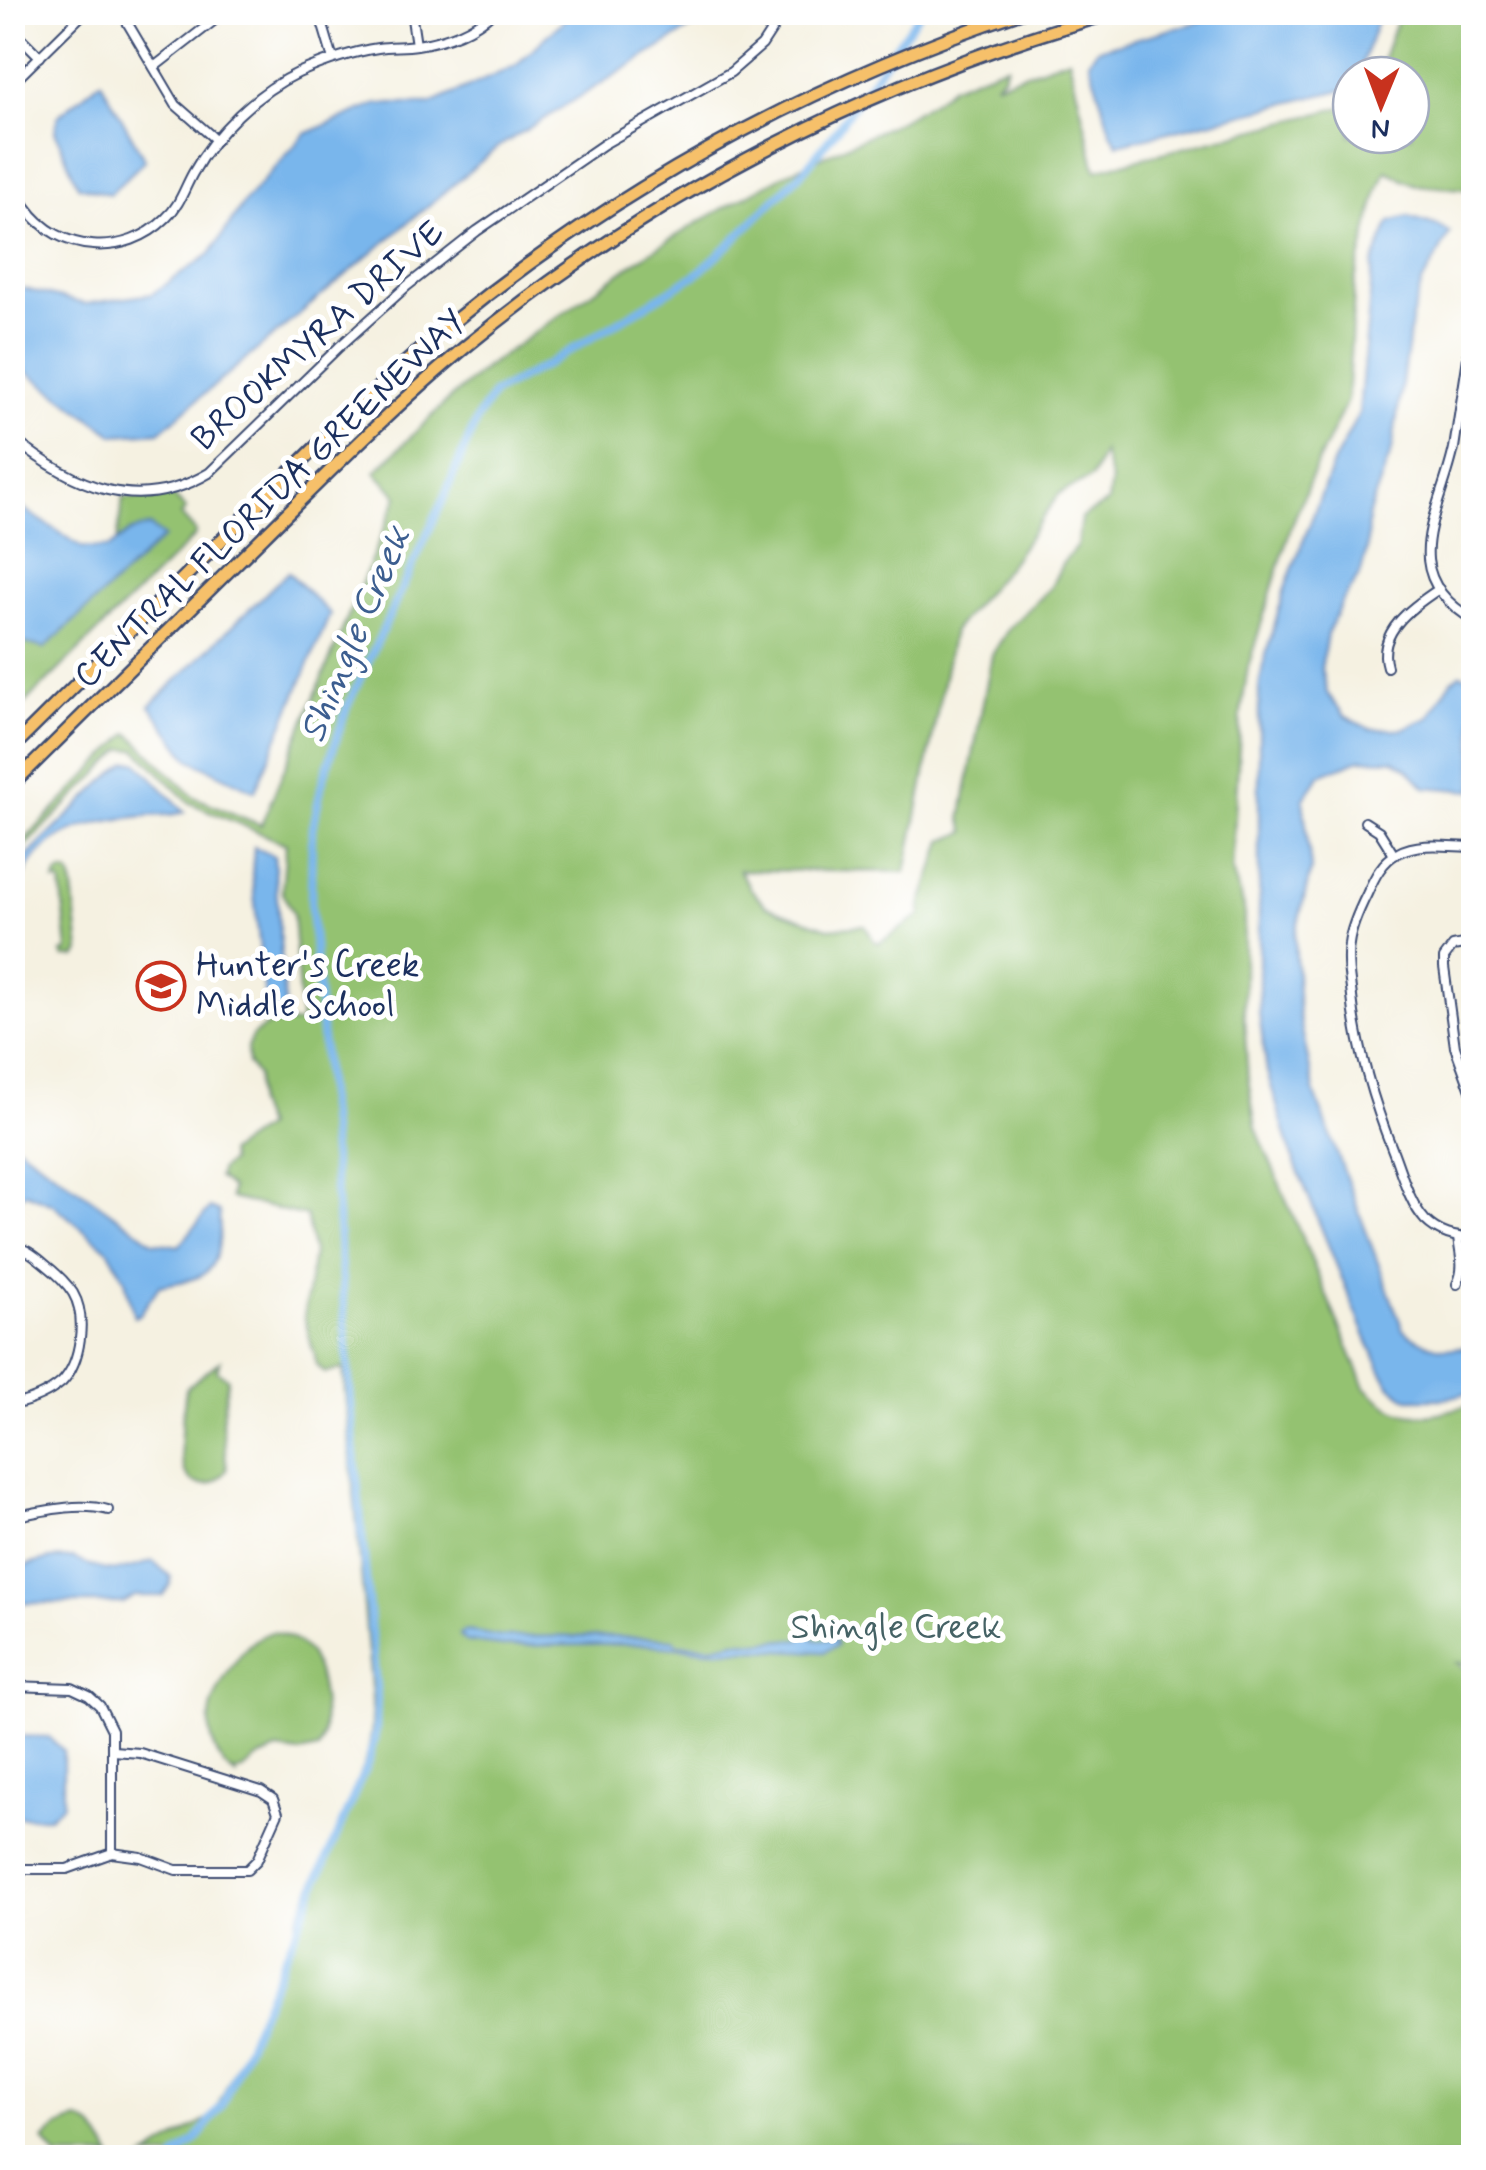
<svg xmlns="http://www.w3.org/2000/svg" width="1486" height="2170" font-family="Mynerve,sans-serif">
	<rect width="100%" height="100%" fill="#fff"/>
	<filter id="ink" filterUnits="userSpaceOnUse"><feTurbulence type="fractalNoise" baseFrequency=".01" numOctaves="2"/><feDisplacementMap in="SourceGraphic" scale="20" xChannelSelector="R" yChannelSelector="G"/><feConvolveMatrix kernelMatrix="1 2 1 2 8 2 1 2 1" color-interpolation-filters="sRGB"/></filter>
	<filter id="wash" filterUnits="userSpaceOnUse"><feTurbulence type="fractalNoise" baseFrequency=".0048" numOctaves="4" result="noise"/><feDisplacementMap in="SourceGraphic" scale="40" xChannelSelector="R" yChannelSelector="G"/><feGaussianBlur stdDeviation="2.25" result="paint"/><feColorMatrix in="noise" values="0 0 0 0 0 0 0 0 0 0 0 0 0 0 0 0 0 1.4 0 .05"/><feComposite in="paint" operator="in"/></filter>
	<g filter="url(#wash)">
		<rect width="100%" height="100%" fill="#f5f1e1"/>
		<!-- green -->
		<g fill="#94c271" stroke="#587868" stroke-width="2.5" fill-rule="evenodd">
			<path d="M1399,13H1473V190L1416,185L1386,171L1378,190L1355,280L1347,401L1316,466L1291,527L1248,667L1241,712L1232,871L1244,907V1018L1248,1079L1256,1128L1365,1387C1403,1426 1426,1417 1473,1404V1663H1457L1474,1674L1473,2157H145L213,2116L302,1921L297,1920L334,1838L368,1754L372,1727V1698L343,1369L325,1373L317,1365L304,1317L313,1252L306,1216L230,1198L231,1188L218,1177L221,1169L230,1162L228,1153L265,1127L256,1104L257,1076L248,1064L247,1048L252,1036L269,1024L301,1023L293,914L282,891L286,844L190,803L136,749H123L13,858V852L129,733L194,797L261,825L398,496L375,472L448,400L486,367L644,256L702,220L791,171L896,123L938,98L952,86L1007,65L1003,76L995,84L1069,58L1096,170L1351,105V135H1411V75H1377ZM1103,452L1111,481L1108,502L1081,518L1077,546L1062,564L1051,587L1009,628L992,655L961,819L966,832L943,841L921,905V915L879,943L874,941L865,925L828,928L766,906L750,888L739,870L906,872L953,631L1010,564L1059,494L1092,477Z"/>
			<path d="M171,494L186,509L181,515L196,532L194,537L13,715L12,630L24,643L130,532L117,542L123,498L151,497Z"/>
			<path d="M63,872L69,873L72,879L80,951L77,957H64L62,953L68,951L61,882H55L57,875Z"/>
			<path d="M220,1361L217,1371L228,1378L222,1422L227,1470C220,1479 213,1486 200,1484C169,1480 184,1411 186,1388Z"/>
			<path d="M273,1632C286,1635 299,1641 308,1652C322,1672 329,1728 318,1749L300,1753L277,1750L259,1758L243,1770L235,1772L236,1775C224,1768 222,1763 216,1751C202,1719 213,1695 231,1668C242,1652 253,1636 273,1632Z"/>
			<path d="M79,2120L93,2127L112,2157H57L44,2140C55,2128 64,2123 79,2120Z"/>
		</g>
		<!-- water -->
		<g fill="#79b6ec" stroke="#4a72a5" stroke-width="2.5">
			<path d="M573,12L716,13L498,147L159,432L114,435L13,362V286L85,304L152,294L210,254L245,201L305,134L377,104H431L515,66Z"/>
			<path d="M1236,12L1380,13L1358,75H1351L1350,88L1118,144L1111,133L1089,61L1097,49Z"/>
			<path d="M101,81L145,160L110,194L78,186L55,131L58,116Z"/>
			<path d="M1408,217L1439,226L1450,233L1422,283L1411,321L1392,450L1368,516L1367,549L1361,572L1341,604L1327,634L1321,669L1327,693L1345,716L1370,729H1402L1428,718L1452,680L1460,674L1473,678V791L1425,787L1407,768L1394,760L1360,759L1320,775L1303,799L1311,869L1295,936L1299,1015L1315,1094L1403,1330C1425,1347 1447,1353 1473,1345V1392L1442,1399H1408L1389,1385L1368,1342L1292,1156L1267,1072L1259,1013V688L1263,665L1286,585L1334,462L1359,413L1373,264L1390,222Z"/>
			<path d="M13,502L82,547L109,548L130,532L149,526L164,537L45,648L24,643L13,630Z"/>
			<path d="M288,572L330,614L255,791L189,759L150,706Z"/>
			<path d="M127,762H137L185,812C172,816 159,815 146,816C102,820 53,827 28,868C20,882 20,898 13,912V870L103,782Z"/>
			<path d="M254,847L274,856L285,1009L274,1010L266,1006L252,875Z"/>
			<path d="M16,1145L153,1242L179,1246L210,1208L219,1212C221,1233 221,1267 198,1277C186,1282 171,1283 159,1286L140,1314L134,1317L125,1280L109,1251L53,1204L26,1193L17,1196L13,1211L12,1147Z"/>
			<path d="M74,1558C109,1575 116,1573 153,1561L171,1577L170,1585L162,1596H135L123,1603H13V1569L50,1559Z"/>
			<path d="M811,1629L814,1631L812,1637L816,1640L836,1639L837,1645L824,1652L754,1649L711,1650L643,1644L503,1646L465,1641L460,1635L462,1632C476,1629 492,1638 508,1637C563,1636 618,1637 673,1639L677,1644L713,1646L736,1641L760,1642L800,1639Z"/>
			<path d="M13,1736L49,1737L63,1750V1804L49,1817H13Z"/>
		</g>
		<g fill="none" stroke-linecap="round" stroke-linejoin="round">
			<!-- canal -->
			<path stroke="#79b6ec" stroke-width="8" d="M175,2158L196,2140L222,2105L369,1760L376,1731L377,1697L355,1457L335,1187L311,908L312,832L322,783L347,707L442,502L478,417L494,393L548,364L697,274L731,243L805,169L840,125L920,12"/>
		</g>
	</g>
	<g filter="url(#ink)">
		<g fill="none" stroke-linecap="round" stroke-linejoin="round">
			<!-- minor casing -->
			<g stroke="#3c4c72" stroke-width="12">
				<g id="minor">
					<path d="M121,12L176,105L216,140"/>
					<path d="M319,12L333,59"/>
					<path d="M411,12L416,45"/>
					<path d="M12,29L40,57"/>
					<path d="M154,67L216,19L219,12"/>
					<path d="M12,84L85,12"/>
					<path d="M12,179C17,188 20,199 26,207C59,254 126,258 166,218C180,205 184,189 193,173C215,133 257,92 298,73C323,62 351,52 378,48C391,46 404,47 417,45C444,41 472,31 493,12"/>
					<path d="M1474,319L1454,448C1440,514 1393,574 1474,620"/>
					<path d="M12,438C73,486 136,516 209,473L339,347L407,286L477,231L604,144L731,72L762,45L775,25L780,12"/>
					<path d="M1387,667C1376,632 1413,606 1439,589"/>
					<path d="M1365,822L1379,831L1394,855"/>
					<path d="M1474,847C1450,847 1420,841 1398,853C1382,861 1374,878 1367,894C1359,910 1351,927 1349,944C1346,962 1350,980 1352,997C1358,1052 1373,1101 1393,1151C1402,1174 1409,1202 1425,1220C1439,1234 1455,1238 1474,1238"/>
					<path d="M1474,942L1453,946L1444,958V967L1455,1047L1474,1099"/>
					<path d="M12,1002L15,1032L12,1064"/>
					<path d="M12,1246C27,1249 34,1255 46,1265C56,1273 66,1282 73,1293C87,1317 81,1362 62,1382C47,1395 31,1401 12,1405"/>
					<path d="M1457,1284C1465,1269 1460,1254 1458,1238"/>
					<path d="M12,1517C43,1511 78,1502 108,1510"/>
					<path d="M12,1686L72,1688L89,1696L100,1706L112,1730V1853"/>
					<path d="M12,1869H67L112,1853L141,1857L176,1870H247L257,1860L278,1813L273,1799L261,1791L140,1753L113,1751"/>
				</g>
			</g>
			<!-- highway casing -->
			<g stroke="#3c4c72" stroke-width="16">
				<g id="highway">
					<path d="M12,748C91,669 170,591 249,513C315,448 381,381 453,322C622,185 815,81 1021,12"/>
					<path d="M12,785C96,702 181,619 265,535C331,470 397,403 469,344C658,190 880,77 1116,12"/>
				</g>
			</g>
			<!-- minor -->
			<use href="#minor" stroke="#fff" stroke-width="8"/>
			<!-- highway -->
			<use href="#highway" stroke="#f6c06b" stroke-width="11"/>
		</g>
	</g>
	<!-- icons -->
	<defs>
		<g id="school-ring" transform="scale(2.5)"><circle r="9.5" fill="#fff" stroke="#c8321e" stroke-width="1.5"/><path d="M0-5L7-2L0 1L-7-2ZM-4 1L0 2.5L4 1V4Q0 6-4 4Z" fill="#c8321e"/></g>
	</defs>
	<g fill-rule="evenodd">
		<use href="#school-ring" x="161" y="986"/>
	</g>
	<g text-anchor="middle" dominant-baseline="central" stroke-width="10" stroke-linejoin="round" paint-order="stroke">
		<!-- street labels -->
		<g font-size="35" fill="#1b2f5e" stroke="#fff">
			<text transform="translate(318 336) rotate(-42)">BROOKMYRA DRIVE</text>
			<text transform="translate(270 499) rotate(-44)">CENTRAL FLORIDA GREENEWAY</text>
		</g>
		<!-- poi labels -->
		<g font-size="35" fill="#1b2f5e" stroke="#fff" text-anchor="start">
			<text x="196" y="966">Hunter's Creek<tspan x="196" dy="40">Middle School</tspan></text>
		</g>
		<!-- park labels -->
		<g font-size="35" fill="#456265" stroke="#fff">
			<text x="896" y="1628">Shingle Creek</text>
		</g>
		<!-- water labels -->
		<g font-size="38" font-style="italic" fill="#3c5e90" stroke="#fff">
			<text transform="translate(356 635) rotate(-67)">Shingle Creek</text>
		</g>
	</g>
	<!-- margin -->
	<rect width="1486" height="2170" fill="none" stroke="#fff" stroke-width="50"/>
	<!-- north arrow -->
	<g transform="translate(1381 105) rotate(181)"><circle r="48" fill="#ffffff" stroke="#a4acbf" stroke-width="2.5"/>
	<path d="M0-8L18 38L0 25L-18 38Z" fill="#c8321e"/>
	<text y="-15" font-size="28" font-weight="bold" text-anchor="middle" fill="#1b2f5e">N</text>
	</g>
</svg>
